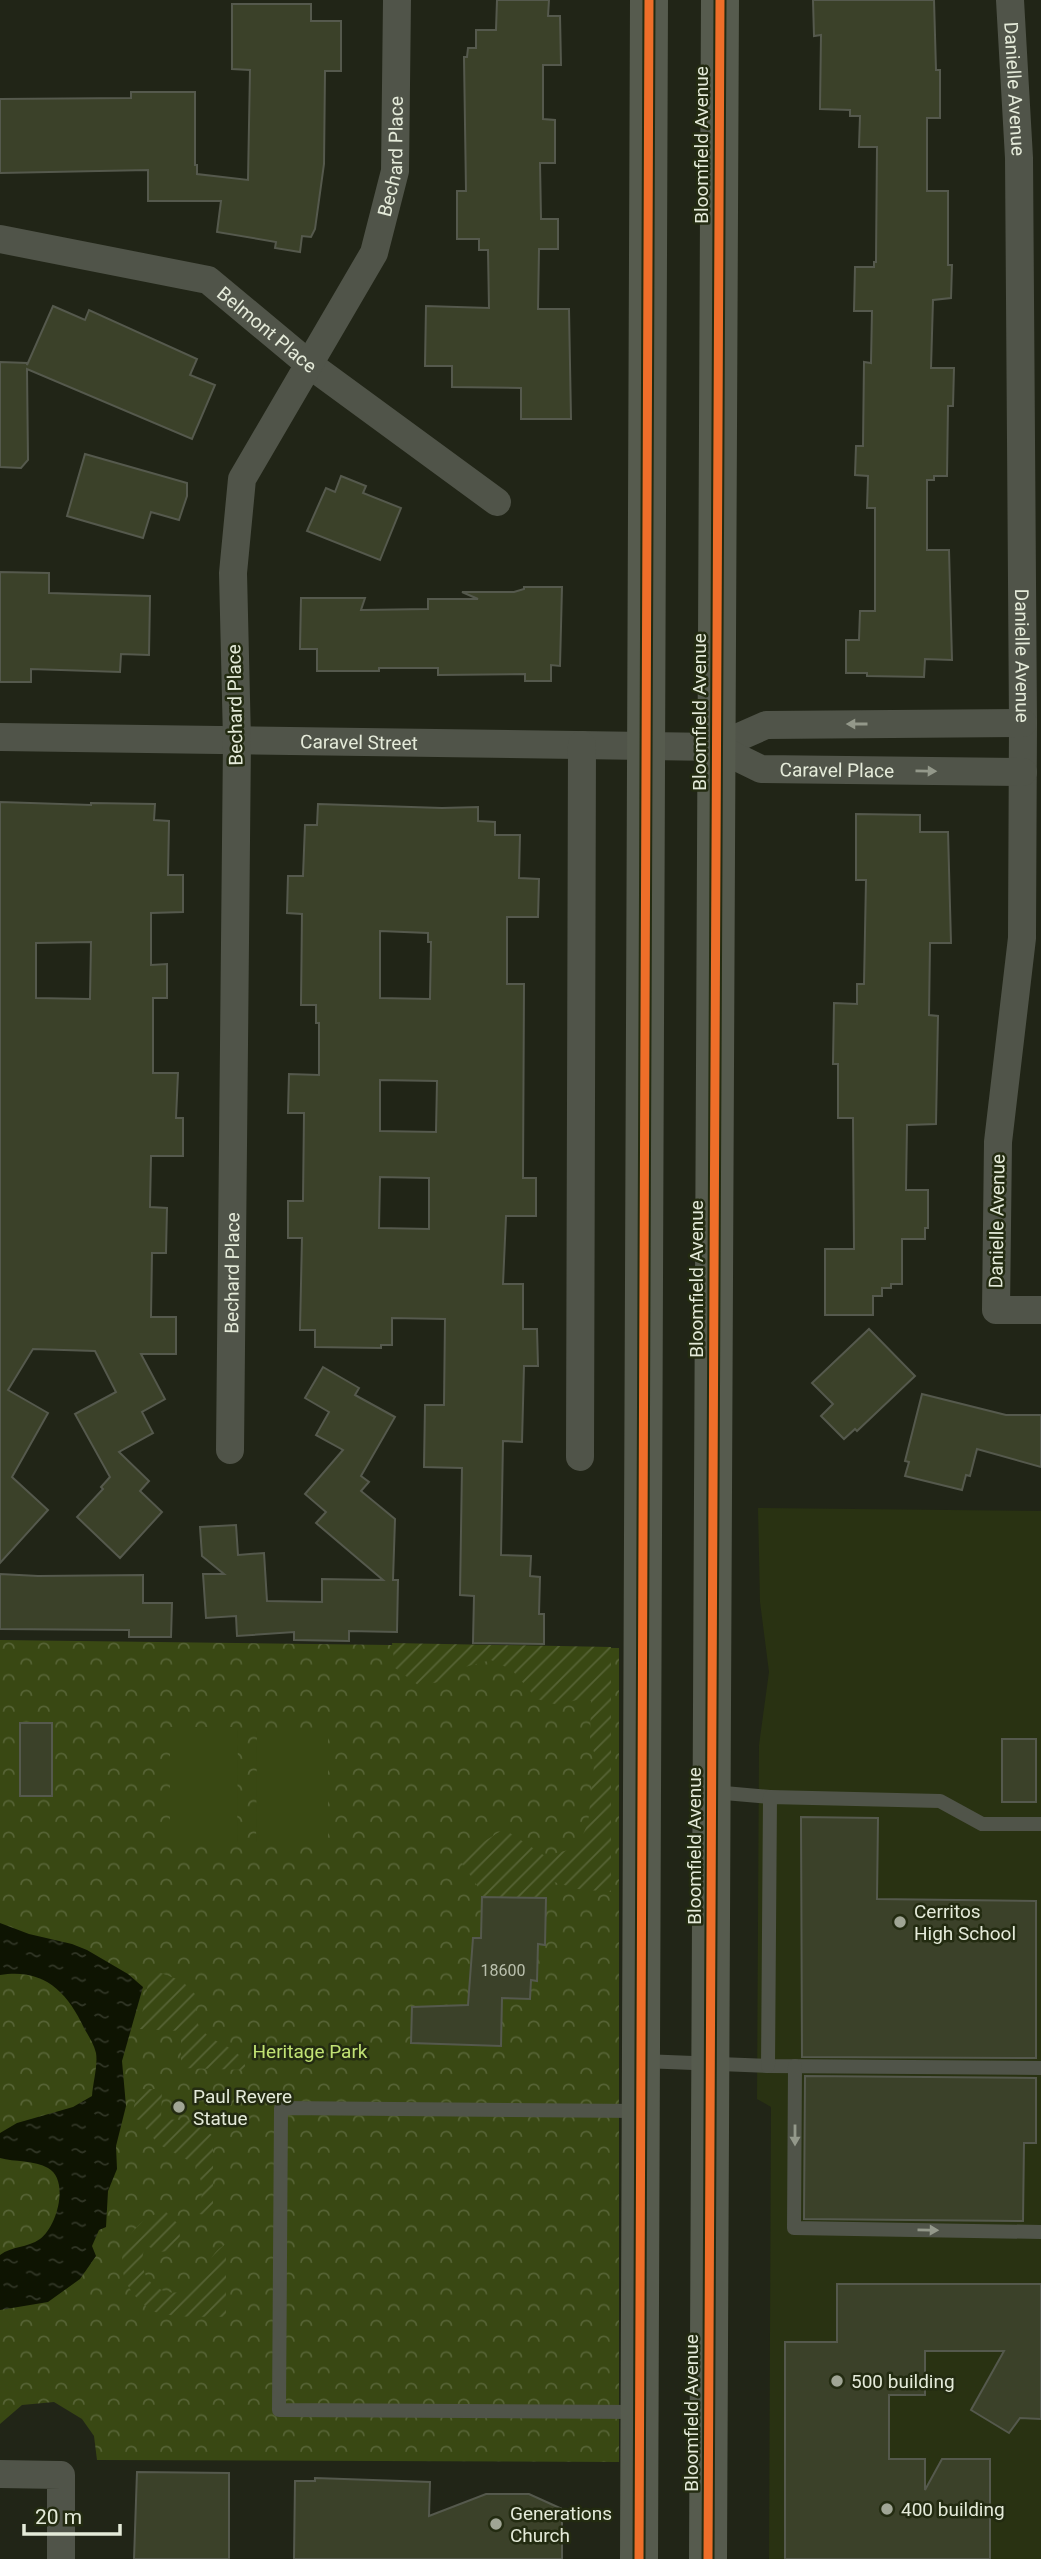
<svg xmlns="http://www.w3.org/2000/svg" width="1041" height="2559" font-family="Roboto,sans-serif">
	<defs>
		<pattern id="park-crowns" width="20" height="18" patternUnits="userSpaceOnUse" patternTransform="scale(1.75)"><rect width="20" height="18" fill="#394813"/><path d="M2 6a3 3 0 1 1 6 0M12 15a3 3 0 1 1 6 0" fill="none" stroke="#566335"/></pattern>
		<pattern id="garden-furrows" width="10" height="10" patternUnits="userSpaceOnUse" patternTransform="scale(1.75)"><rect width="10" height="10" fill="#394813"/><path d="M-1 1l2-2M0 10L10 0M9 11l2-2" fill="none" stroke="#566335"/></pattern>
		<pattern id="water-ripples" width="26" height="14" patternUnits="userSpaceOnUse" patternTransform="scale(1.75)"><rect width="26" height="14" fill="#0e1402"/><path d="M2 4q2-2 4 0t4 0M15 11q2-2 4 0t4 0" fill="none" stroke="#313626"/></pattern>
	</defs>
	<rect width="100%" height="100%" fill="#212517"/>
	<!-- built -->
	<path fill="#293212" d="M758,1508L1041,1511V2559H769L771,2107L757,2099L759,1745L769,1672L760,1602Z"/>
	<!-- park -->
	<path fill="url(#park-crowns)" d="M0,1640L619,1648V2462L97,2460L94,2436L82,2419L54,2402L22,2405L0,2424Z"/>
	<!-- garden -->
	<g fill="url(#garden-furrows)">
		<path d="M392,1643L611,1647V1892L578,1889L554,1882L553,1889L547,1892L546,1898L482,1897C477,1881 466,1872 459,1857L504,1829L545,1856L568,1850L581,1839L588,1823L595,1756L590,1738L591,1701L584,1698L558,1705L537,1699L512,1670L491,1660L465,1667L448,1681L418,1685L395,1668Z"/>
		<path d="M153,1970L182,1981L196,1995C197,2003 195,2016 198,2024C209,2046 243,2044 246,2070L181,2068V2031L139,2029L149,1979Z"/>
		<path d="M137,2089H162L161,2119L203,2121V2128L213,2136V2216L199,2214L203,2187L195,2164L158,2144L139,2120L132,2118Z"/>
		<path d="M165,2211L179,2225L180,2239L170,2251L158,2252L146,2245C130,2280 169,2305 193,2286C208,2274 207,2254 226,2244V2317C204,2316 170,2319 150,2310C146,2307 142,2302 138,2299C107,2268 124,2221 165,2211Z"/>
	</g>
	<!-- pitch -->
	<g fill="#394813">
		<path d="M170,1727H238L237,1846H170Z"/>
		<path d="M257,1728H328V1846H256Z"/>
	</g>
	<!-- water -->
	<path fill="url(#water-ripples)" d="M0,1923L29,1934L72,1944L87,1950L128,1974L143,1987L122,2061L126,2106L116,2146L117,2169L108,2191L106,2227L99,2230L92,2246L96,2256L80,2279L48,2302L0,2310V2255C12,2246 27,2248 40,2239C57,2227 70,2180 48,2168C35,2160 14,2162 0,2158V2133L17,2123L73,2107L92,2096C93,2083 98,2065 96,2053C94,2044 88,2035 84,2028C67,1991 43,1968 0,1975Z"/>
	<!-- building -->
	<g fill="#3b4129" stroke="#55594d" stroke-width="2" fill-rule="evenodd">
		<path d="M497,0H549L548,16H560L561,65H543V119L555,120V163H540L541,219H558V249H539L538,309H569L571,419H521V388L452,387V366H425L426,306L489,308L488,250H479V239H457V191H466L464,57H467L468,48H476V30H496Z"/>
		<path d="M813,0H934L936,70H940V118H927V191H948V265H952L951,298L933,300L931,368H954L953,406H948L947,476H934V480H927V550H949L952,660L925,659L924,677L867,676V673H846V640H859L860,611H875V508H867L868,476L855,475L856,446H863L864,362L871,363L872,311H854L855,267H874V262H876L877,147H859L860,116H850V110L820,109L821,35L814,36Z"/>
		<path d="M232,4H311V21H341V71H325L324,164L315,229L311,237L302,236L300,252L275,248L276,242L217,232L221,201H148V170L0,173V99L131,98V92H195V165H197V174L248,180L250,70L232,69Z"/>
		<path d="M53,306L85,320L89,310L197,359L190,375L215,385L192,439L27,369L28,460L21,468L0,467V362L27,363V365Z"/>
		<path d="M85,454L187,483V496L179,520L151,512L143,538L67,516Z"/>
		<path d="M341,476L366,486L363,493L401,508L380,560L307,531L326,488L335,492Z"/>
		<path d="M0,572L49,573V593L150,596L149,655L121,654L120,672L31,669V682H0Z"/>
		<path d="M524,587H562L560,666L551,665V681H525V674L438,675V668H379V671H317V649H300L301,598H365L361,610L428,609V599H478L462,592H514L524,589Z"/>
		<path d="M0,802L91,805V803L155,804L154,820L169,821L168,875H183V912L151,913V965L167,964V998H153V1073H178L176,1118H183V1156H151L150,1207L167,1208L166,1253H152L151,1317H176V1354H141L165,1399L142,1412L153,1433L119,1452L149,1481L140,1491L162,1512L120,1558L77,1517L103,1489L101,1487L110,1477L75,1414L116,1392L95,1351L33,1349L8,1390L48,1413L12,1477L48,1510L0,1563ZM91,942L90,999L36,998V943Z"/>
		<path d="M318,804L442,808L478,807V821L495,822V835H520L519,878L539,879L538,917H507V984H524L523,1178H536V1216H506L503,1284H523V1329H537L538,1366H524L522,1442L503,1441L501,1555L531,1556L530,1576L540,1577L539,1614H544V1644L473,1643L474,1596L460,1595L462,1468L424,1467L425,1405H444L445,1319L392,1318V1345H381V1348L315,1347V1330H300L302,1238H288V1201H303L304,1113H288L289,1074L319,1075V1023H316V1005H301L302,914L287,913L288,876H303L305,825H317ZM380,931L428,933V942H431L430,999L380,998ZM380,1080L437,1081L436,1132L380,1131ZM380,1177L429,1178V1229L379,1228Z"/>
		<path d="M856,814L920,815V832H948L951,943H930L929,1015L938,1016L936,1124L907,1125L906,1190H928V1228H925V1239H902V1284H891V1288H882V1296H873V1315H825V1249H854L853,1118H838V1064H833L834,1003L857,1004V984H864L866,880H856Z"/>
		<path d="M869,1329L915,1376L857,1431L855,1429L844,1439L821,1416L833,1404L812,1383Z"/>
		<path d="M323,1367L359,1388L355,1395L395,1417L361,1476L369,1482L361,1491L395,1519L393,1580H398L397,1632L349,1631V1641L294,1640V1632L237,1636L236,1616L206,1618L203,1574H224L202,1556L200,1527L236,1525L238,1555L264,1553L267,1601L322,1602V1579L383,1580L316,1523L326,1512L305,1494L343,1450L316,1435L329,1412L305,1398Z"/>
		<path d="M922,1394L1006,1415H1041V1467L977,1449L970,1476L966,1475L962,1490L905,1476L909,1462L905,1461Z"/>
		<path d="M0,1574L38,1576L143,1575V1603H172L171,1637H129V1630L0,1629Z"/>
		<rect x="20" y="1723" width="32" height="73"/>
		<rect x="1002" y="1739" width="34" height="63"/>
		<path d="M801,1817L878,1818L877,1899L1036,1901V2058L802,2057Z"/>
		<path d="M482,1897L546,1898L545,1945L538,1944L537,1981L531,1980L530,1999L502,1998L501,2046L411,2043L412,2007L468,2005L473,1938H481Z"/>
		<path d="M805,2076L1036,2078V2143H1024L1023,2221L804,2219Z"/>
		<path d="M837,2284H1041V2419L1020,2418L1009,2433L971,2410L1004,2351H925V2395H889V2459H925V2490L942,2459H990V2559H785V2342H837Z"/>
		<path d="M137,2472L229,2473V2559H134Z"/>
		<path d="M315,2478L430,2482L429,2516L486,2494H529L562,2509V2559H294L295,2481H315Z"/>
	</g>
	<g fill="none" stroke-linecap="round" stroke-linejoin="round">
		<!-- lane -->
		<g stroke="#505449" stroke-width="14">
			<path d="M713,1792L770,1797"/>
			<path d="M642,2061L768,2066L1041,2068"/>
			<path d="M768,2066L770,1797L940,1801L982,1824H1041"/>
			<path d="M795,2066L794,2228L1041,2232"/>
			<path d="M638,2412L279,2410L281,2108L639,2111"/>
		</g>
		<!-- street -->
		<g stroke="#505449" stroke-width="28">
			<path id="s1" d="M1010,0L1019,158L1023,723L1022,938L998,1142L996,1310H1041"/>
			<path id="s2" d="M0,239L208,280L310,365L497,502"/>
			<path id="s3" d="M0,737L716,747L766,725L1023,723"/>
			<path id="s4" d="M716,747L761,769L1023,772"/>
			<path id="s5" d="M230,1450L237,740L233,573L242,479L374,253L395,171L397,0"/>
			<path d="M580,1457L582,745"/>
			<path d="M0,2474L61,2475V2559"/>
		</g>
		<!-- secondary -->
		<g stroke="#565b4e" stroke-width="38">
			<path d="M639,2559L649,0"/>
			<path d="M708,2559L720,0"/>
		</g>
		<!-- cycleway casing -->
		<g stroke="#232b11" stroke-width="13">
			<g id="cycleway">
				<path d="M639,2559L649,0"/>
				<path d="M708,2559L720,0"/>
			</g>
		</g>
		<!-- cycleway -->
		<use href="#cycleway" stroke="#ee6e29" stroke-width="9"/>
	</g>
	<!-- one-way arrows -->
	<defs><path id="oneway-solid" d="M-6-.8H1V-3.2L6.5 0L1 3.2V.8H-6Z" transform="scale(1.75)"/></defs>
	<g fill="#93988a">
		<use href="#oneway-solid" transform="translate(857 724) rotate(180)"/>
		<use href="#oneway-solid" transform="translate(926 771) rotate(1)"/>
		<use href="#oneway-solid" transform="translate(795 2135) rotate(90)"/>
		<use href="#oneway-solid" transform="translate(928 2230) rotate(1)"/>
	</g>
	<!-- markers -->
	<g fill="#a0a595" stroke="#232b11" stroke-width="2.5">
		<circle cx="900" cy="1922" r="7"/>
		<circle cx="179" cy="2107" r="7"/>
		<circle cx="837" cy="2381" r="7"/>
		<circle cx="887" cy="2509" r="7"/>
		<circle cx="496" cy="2524" r="7"/>
	</g>
	<g text-anchor="middle" dominant-baseline="central" stroke-width="5" stroke-linejoin="round" paint-order="stroke">
		<!-- number labels -->
		<g font-size="16" fill="#bac0ad">
			<text x="503" y="1970">18600</text>
		</g>
		<!-- street labels -->
		<g font-size="19" fill="#e4ead9" stroke="#232b11">
			<text stroke="none"><textPath href="#s1" startOffset="89">Danielle Avenue</textPath></text>
			<text transform="translate(701 145) rotate(-90)">Bloomfield Avenue</text>
			<text stroke="none"><textPath href="#s5" startOffset="1332">Bechard Place</textPath></text>
			<text stroke="none"><textPath href="#s2" startOffset="289">Belmont Place</textPath></text>
			<text stroke="none"><textPath href="#s1" startOffset="656">Danielle Avenue</textPath></text>
			<text transform="translate(235 705) rotate(-91)">Bechard Place</text>
			<text transform="translate(699 712) rotate(-90)">Bloomfield Avenue</text>
			<text stroke="none"><textPath href="#s3" startOffset="359">Caravel Street</textPath></text>
			<text stroke="none"><textPath href="#s4" startOffset="126">Caravel Place</textPath></text>
			<text transform="translate(997 1221) rotate(-89)">Danielle Avenue</text>
			<text stroke="none"><textPath href="#s5" startOffset="177">Bechard Place</textPath></text>
			<text transform="translate(696 1279) rotate(-90)">Bloomfield Avenue</text>
			<text transform="translate(694 1846) rotate(-90)">Bloomfield Avenue</text>
			<text transform="translate(691 2413) rotate(-90)">Bloomfield Avenue</text>
		</g>
		<!-- poi labels -->
		<g font-size="19" fill="#e4ead9" stroke="#232b11" text-anchor="start">
			<text x="914" y="1911">Cerritos<tspan x="914" dy="22">High School</tspan></text>
			<text x="193" y="2096">Paul Revere<tspan x="193" dy="22">Statue</tspan></text>
			<text x="851" y="2381">500 building</text>
			<text x="901" y="2509">400 building</text>
			<text x="510" y="2513">Generations<tspan x="510" dy="22">Church</tspan></text>
		</g>
		<!-- park labels -->
		<g font-size="19" fill="#c1e274" stroke="#232b11">
			<text x="310" y="2051">Heritage Park</text>
		</g>
	</g>
	<!-- scale -->
	<path d="M24 2524v10h96v-10" fill="none" stroke="#e4ead9" stroke-width="3.5"/>
	<text x="35" y="2524" font-size="21" fill="#e4ead9" stroke="#232b11" stroke-width="5" paint-order="stroke">20 m</text>
</svg>
